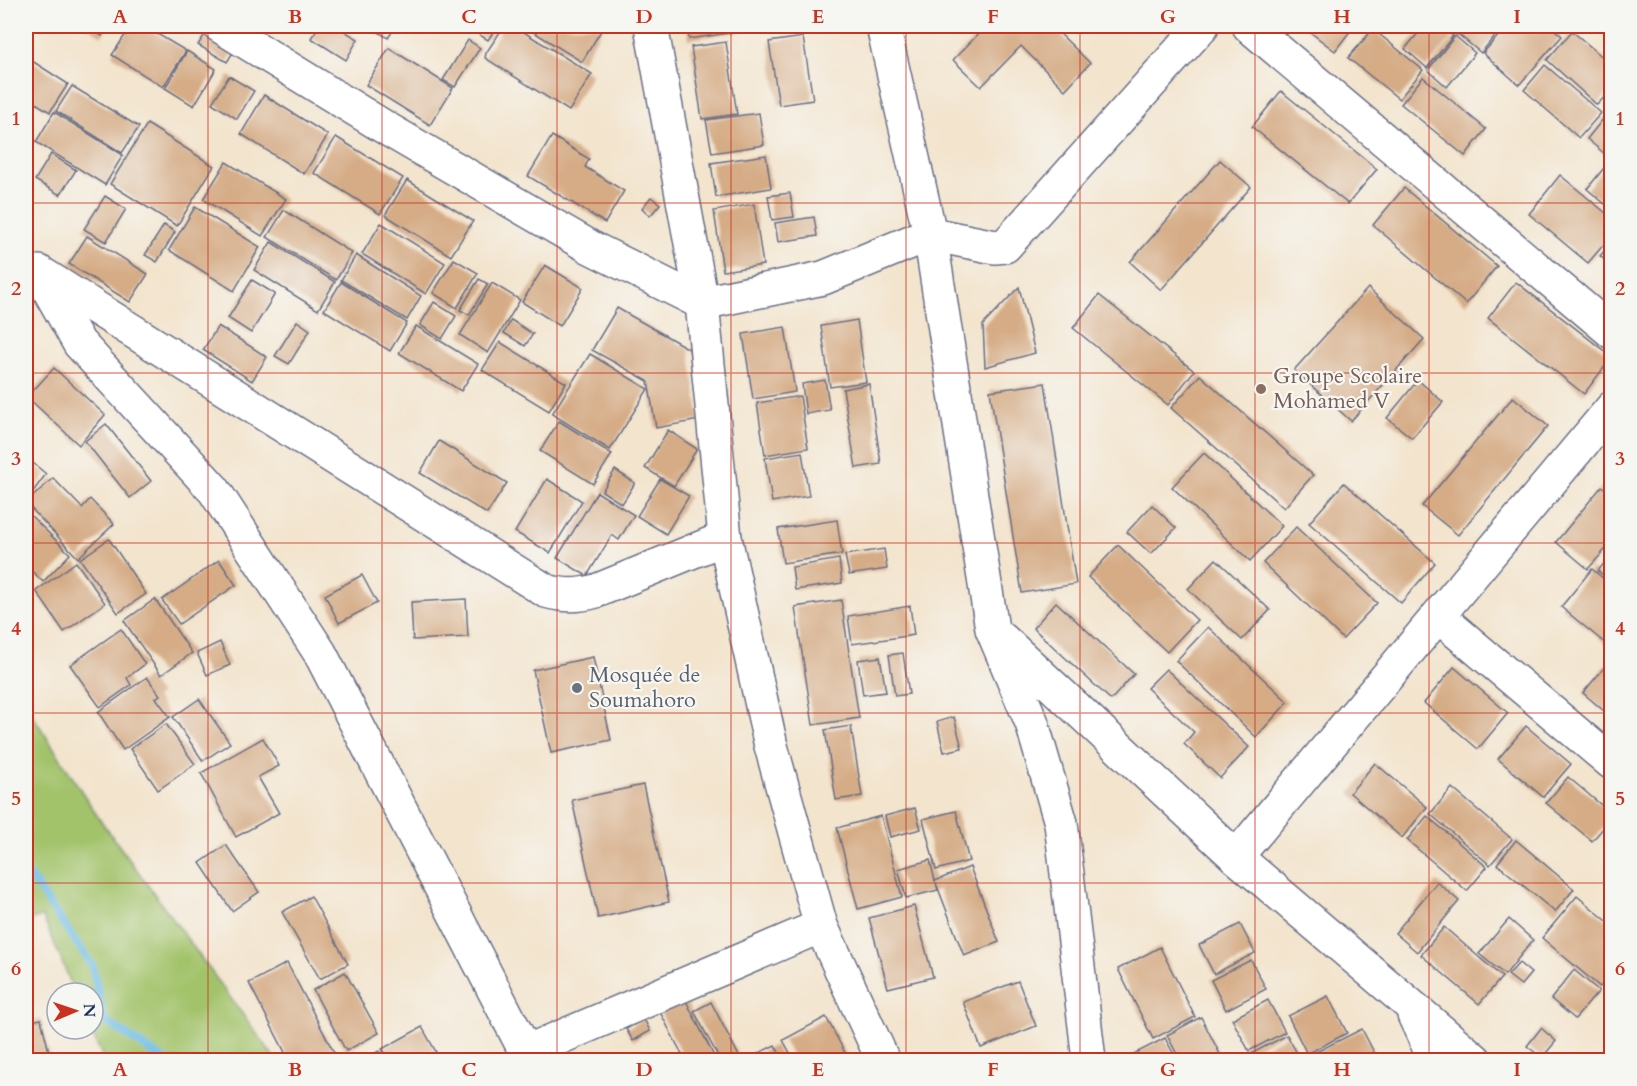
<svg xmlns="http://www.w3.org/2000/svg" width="1637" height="1086" font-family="Cardo,serif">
	<rect width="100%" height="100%" fill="#f6f6f2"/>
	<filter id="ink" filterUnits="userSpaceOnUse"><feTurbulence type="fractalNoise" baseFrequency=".0167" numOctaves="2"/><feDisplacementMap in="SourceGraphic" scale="12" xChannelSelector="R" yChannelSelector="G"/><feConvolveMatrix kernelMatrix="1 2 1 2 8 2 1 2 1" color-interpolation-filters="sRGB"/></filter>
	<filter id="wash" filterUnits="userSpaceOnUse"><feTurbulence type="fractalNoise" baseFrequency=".008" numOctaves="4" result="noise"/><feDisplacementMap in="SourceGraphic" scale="24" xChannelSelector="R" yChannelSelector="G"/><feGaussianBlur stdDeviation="1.35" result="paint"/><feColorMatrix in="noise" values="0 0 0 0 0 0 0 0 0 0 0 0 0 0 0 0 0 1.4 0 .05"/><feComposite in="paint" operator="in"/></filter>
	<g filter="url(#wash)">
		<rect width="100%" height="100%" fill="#f3e4cd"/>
		<!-- grass -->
		<path fill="#a3c36b" stroke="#5f7964" stroke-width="1.5" d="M26,705L98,817L276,1060H104L90,1029H93V993H75L43,917L26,920Z"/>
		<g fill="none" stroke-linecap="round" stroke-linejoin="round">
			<!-- stream -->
			<path stroke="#6bbbe6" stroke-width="8" d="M26,871L92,965L104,1020L164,1060"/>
		</g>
		<g id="blocks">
			<!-- building -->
			<g fill="#d5ac86">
				<path d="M86,26H108L102,36Z"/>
				<path d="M131,26H144L186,51L163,87L112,55Z"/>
				<path d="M319,26H336L358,39L346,60L311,38Z"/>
				<path d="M369,26H396L388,38Z"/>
				<path d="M465,26H497L488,40Z"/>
				<path d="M504,26H514L592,74L569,111L485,58L486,53Z"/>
				<path d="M524,26H597L602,29L582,62Z"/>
				<path d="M687,26H756L757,29L689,39Z"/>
				<path d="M986,26H1052L1090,63L1065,90L1021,46L981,87L953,60Z"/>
				<path d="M1302,26H1354L1335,51Z"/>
				<path d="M1424,26H1441L1453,36L1427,68L1405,49Z"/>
				<path d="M1445,26H1464L1457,35Z"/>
				<path d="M1467,26H1503L1481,53L1459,35Z"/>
				<path d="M1507,26H1550L1562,36L1519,85L1483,53Z"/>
				<path d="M209,28L237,46L227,62L198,45Z"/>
				<path d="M1373,29L1423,70L1399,99L1348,58Z"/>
				<path d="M1572,31L1612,65V89L1597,105L1547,60Z"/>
				<path d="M1455,36L1475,53L1447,87L1428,70Z"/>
				<path d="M803,37L813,100L779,105L769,42Z"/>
				<path d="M468,40L480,48L455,87L443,80Z"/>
				<path d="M726,42L737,114L702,119L691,47Z"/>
				<path d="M389,48L453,88L430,125L366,85Z"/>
				<path d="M187,51L216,69L194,106L165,88Z"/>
				<path d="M26,57L68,84L50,112L26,97Z"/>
				<path d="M1545,65L1601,113L1579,138L1524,90Z"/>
				<path d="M229,76L254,91L237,119L212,103Z"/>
				<path d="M1423,77L1486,129L1465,156L1401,104Z"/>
				<path d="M72,86L139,127L122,153L56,111Z"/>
				<path d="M1281,91L1377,169L1348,204L1252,127Z"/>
				<path d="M264,95L328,135L304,174L241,134Z"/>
				<path d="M54,112L123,155L105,185L36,142Z"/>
				<path d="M759,113L764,145L712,153L706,120Z"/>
				<path d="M1607,114L1612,118V160L1587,139Z"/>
				<path d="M147,124L214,166L177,226L110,184Z"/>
				<path d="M26,135L35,141L26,156Z"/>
				<path d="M552,136L589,159L585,167L624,191L605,223L528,176Z"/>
				<path d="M336,137L403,178L380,214L314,173Z"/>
				<path d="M51,154L76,170L60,195L35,180Z"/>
				<path d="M766,155L771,188L716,197L711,163Z"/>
				<path d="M1220,160L1251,187L1161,290L1130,262Z"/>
				<path d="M226,162L286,199L262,236L203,199Z"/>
				<path d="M1608,163L1612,165V210L1587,189Z"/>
				<path d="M1560,175L1612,218V235L1588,263L1529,214Z"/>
				<path d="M407,180L473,221L451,256L385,215Z"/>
				<path d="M1404,188L1497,266L1466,304L1373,225Z"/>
				<path d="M790,193L794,217L772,220L768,196Z"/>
				<path d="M105,196L126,209L106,242L84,229Z"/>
				<path d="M651,197L660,204L650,216L642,208Z"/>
				<path d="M754,204L763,265L723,271L714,211Z"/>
				<path d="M195,207L260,247L234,291L169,250Z"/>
				<path d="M284,210L352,253L336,280L267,237Z"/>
				<path d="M814,217L817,236L778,242L775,223Z"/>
				<path d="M381,223L445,263L426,294L362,254Z"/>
				<path d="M164,225L175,232L157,262L145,255Z"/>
				<path d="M87,236L148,274L130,302L69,264Z"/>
				<path d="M271,242L335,282L318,310L254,270Z"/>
				<path d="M1612,242V266L1600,256Z"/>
				<path d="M356,255L421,296L407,320L341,280Z"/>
				<path d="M454,259L478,273L457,308L433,293Z"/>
				<path d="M545,265L583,288L560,326L522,302Z"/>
				<path d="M479,279L488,284L469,315L460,310Z"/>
				<path d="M252,280L275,294L251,333L228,318Z"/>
				<path d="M341,282L407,323L390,351L324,310Z"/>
				<path d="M1516,282L1612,357L1584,394L1488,318Z"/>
				<path d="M492,283L520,300L488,353L460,335Z"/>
				<path d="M1019,287L1035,353L985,367L983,325Z"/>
				<path d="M1368,288L1424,339L1351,421L1294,370Z"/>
				<path d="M1099,295L1194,371L1168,405L1073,328Z"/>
				<path d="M434,302L456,316L442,339L420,325Z"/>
				<path d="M617,308L689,349L700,420L656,428L648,381L592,350Z"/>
				<path d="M511,320L533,334L525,346L504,333Z"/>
				<path d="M857,320L866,382L830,387L821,326Z"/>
				<path d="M297,321L310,330L289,364L275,356Z"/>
				<path d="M218,326L267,357L252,381L203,350Z"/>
				<path d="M416,326L478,364L461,391L399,353Z"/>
				<path d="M785,327L795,392L753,399L743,334Z"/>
				<path d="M500,342L566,383L549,411L482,370Z"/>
				<path d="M590,354L648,389L610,450L552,414Z"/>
				<path d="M54,368L105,415L79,445L27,397Z"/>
				<path d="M1200,375L1313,475L1284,508L1171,408Z"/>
				<path d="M825,380L830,410L806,414L802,384Z"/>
				<path d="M1418,380L1443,402L1412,438L1387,418Z"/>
				<path d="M1045,383L1076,584L1022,593L990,391Z"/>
				<path d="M869,384L881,464L856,468L843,389Z"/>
				<path d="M800,396L808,448L765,455L757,403Z"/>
				<path d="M1513,397L1548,426L1458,535L1422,506Z"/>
				<path d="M559,421L612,454L593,484L540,451Z"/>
				<path d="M106,424L151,481L130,498L85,441Z"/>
				<path d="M668,430L697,449L674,486L645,468Z"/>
				<path d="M439,441L507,483L487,514L420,473Z"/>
				<path d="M802,452L809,496L772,502L765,458Z"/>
				<path d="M1204,453L1282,526L1250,561L1172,487Z"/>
				<path d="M26,457L46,474L26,501Z"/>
				<path d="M615,470L635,483L622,504L602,491Z"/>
				<path d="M53,478L82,508L90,499L114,524L78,558L26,503Z"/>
				<path d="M547,479L582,501L550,553L515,532Z"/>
				<path d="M660,479L689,496L666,534L637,516Z"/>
				<path d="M1344,483L1435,563L1401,603L1309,523Z"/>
				<path d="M1602,486L1612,495V542L1588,569L1556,542Z"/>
				<path d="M597,492L634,515L619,540L612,535L587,576L557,558Z"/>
				<path d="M1152,505L1176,528L1151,554L1127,532Z"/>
				<path d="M26,511L70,554L43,582L26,565Z"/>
				<path d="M837,520L842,554L783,563L778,529Z"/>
				<path d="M1296,527L1377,603L1343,639L1263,563Z"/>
				<path d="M109,539L146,594L118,613L80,559Z"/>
				<path d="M1118,545L1197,620L1167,652L1088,577Z"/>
				<path d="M884,549L887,569L849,575L845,555Z"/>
				<path d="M1612,553V582L1598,571Z"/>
				<path d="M839,559L842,583L795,590L792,567Z"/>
				<path d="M1216,559L1270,610L1242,640L1188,589Z"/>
				<path d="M219,560L236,585L179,624L162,600Z"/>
				<path d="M76,562L105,603L64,632L36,591Z"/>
				<path d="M1592,569L1612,586V649L1561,607Z"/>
				<path d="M362,575L377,603L339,623L325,595Z"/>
				<path d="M155,599L192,653L161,675L124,621Z"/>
				<path d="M466,599L468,637L413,640L411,602Z"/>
				<path d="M841,600L859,718L813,725L795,607Z"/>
				<path d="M1056,602L1134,674L1111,700L1033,628Z"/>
				<path d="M910,606L914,635L852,644L848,616Z"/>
				<path d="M1208,627L1288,702L1256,737L1176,661Z"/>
				<path d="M121,629L145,664L127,678L131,685L100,707L70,665Z"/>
				<path d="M220,642L230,665L207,675L197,653Z"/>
				<path d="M903,653L909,694L895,696L889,655Z"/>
				<path d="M593,657L611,740L551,753L533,670Z"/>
				<path d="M880,657L886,692L863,695L858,660Z"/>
				<path d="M1612,658V702L1604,711L1583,693Z"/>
				<path d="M1454,667L1508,713L1478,749L1424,703Z"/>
				<path d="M1166,669L1249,747L1220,778L1184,744L1194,732L1147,688Z"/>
				<path d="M147,677L160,695L156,698L170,717L123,750L98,712Z"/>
				<path d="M199,699L230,743L203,761L173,717Z"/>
				<path d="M954,717L962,748L944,752L937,722Z"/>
				<path d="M166,724L195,764L158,790L130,749Z"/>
				<path d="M851,726L862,796L836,800L825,730Z"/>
				<path d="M1526,726L1571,764L1543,797L1498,759Z"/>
				<path d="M263,738L279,766L258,777L279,813L236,837L201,773Z"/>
				<path d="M1375,763L1427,807L1402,838L1350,793Z"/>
				<path d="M1568,777L1612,814V818L1592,841L1546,803Z"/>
				<path d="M643,785L669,902L598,918L572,800Z"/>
				<path d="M1452,788L1512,839L1490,865L1430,814Z"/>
				<path d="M915,808L921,829L890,837L885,816Z"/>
				<path d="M956,811L969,861L936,870L923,819Z"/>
				<path d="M881,816L902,897L858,909L837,828Z"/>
				<path d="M1427,816L1487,867L1467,891L1407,840Z"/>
				<path d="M1516,840L1574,889L1555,912L1497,864Z"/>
				<path d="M226,845L259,892L232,911L200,863Z"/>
				<path d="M930,860L935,881L970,867L999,942L964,956L936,883L938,890L906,898L898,869Z"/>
				<path d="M1437,882L1459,901L1417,952L1395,933Z"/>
				<path d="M311,896L348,964L320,979L282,912Z"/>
				<path d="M1577,896L1612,925V973L1600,987L1542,938Z"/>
				<path d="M914,906L933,977L888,988L869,918Z"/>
				<path d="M1509,919L1533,940L1505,975L1479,954Z"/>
				<path d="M1240,924L1255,953L1214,974L1199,945Z"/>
				<path d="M1444,927L1502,977L1479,1004L1421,955Z"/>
				<path d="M1160,947L1195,1017L1153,1039L1118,969Z"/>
				<path d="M1251,960L1266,989L1226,1010L1211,980Z"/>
				<path d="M287,963L338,1060H289L249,983Z"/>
				<path d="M1519,963L1531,973L1521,985L1508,975Z"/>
				<path d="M1574,970L1599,991L1575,1019L1551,999Z"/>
				<path d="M345,972L379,1033L346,1051L313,990Z"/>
				<path d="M1018,981L1036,1026L981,1048L963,1002Z"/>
				<path d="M1612,983V999L1604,992Z"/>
				<path d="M26,985L31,1005L26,1006Z"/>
				<path d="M683,995L716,1060H685L658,1008Z"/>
				<path d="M1328,996L1347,1033L1307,1054L1288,1016Z"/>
				<path d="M1268,1000L1285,1032L1249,1051L1232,1019Z"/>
				<path d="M711,1002L739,1056L732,1060H720L694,1011Z"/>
				<path d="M826,1017L849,1060H794L783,1040Z"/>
				<path d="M1201,1017L1223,1060H1180L1167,1035Z"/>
				<path d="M41,1019L51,1060H26V1022Z"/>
				<path d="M644,1019L650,1031L633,1041L626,1029Z"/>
				<path d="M422,1027L436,1052L421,1060H389L382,1049Z"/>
				<path d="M1541,1028L1556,1041L1542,1058L1527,1046Z"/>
				<path d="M1362,1029L1378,1060H1341L1340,1057L1333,1060H1316L1312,1054Z"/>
				<path d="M1287,1035L1300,1059L1250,1060L1247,1056Z"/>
				<path d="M1165,1038L1177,1060H1132L1130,1056Z"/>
				<path d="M775,1045L783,1060H757L755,1055Z"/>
				<path d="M379,1051L384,1060H362Z"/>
			</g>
		</g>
	</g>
	<g filter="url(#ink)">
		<use href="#blocks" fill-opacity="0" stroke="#676e85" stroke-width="1.5"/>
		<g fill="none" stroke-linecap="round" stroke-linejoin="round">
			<!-- minor casing -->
			<g stroke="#676e85" stroke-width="36">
				<g id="minor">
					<path d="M220,26L389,130L590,247L702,303L823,278L930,234L995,247L1005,246L1202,26"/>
					<path d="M651,26L702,303L725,538L771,746L821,926L883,1060"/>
					<path d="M883,26L930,234L992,629L1032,723L1061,823L1089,1060"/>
					<path d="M1249,26L1612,332"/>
					<path d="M39,272L79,343L214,490L320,653L530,1060"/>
					<path d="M42,274L546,591C564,596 578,596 596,591L725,538"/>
					<path d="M1438,616L1612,763"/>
					<path d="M1002,639L1236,857L1475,1060"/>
					<path d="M1236,857L1612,408"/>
					<path d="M1414,1015L1435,1060"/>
					<path d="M526,1052L821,926"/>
				</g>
			</g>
			<!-- minor -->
			<use href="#minor" stroke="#fff" stroke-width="33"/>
		</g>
	</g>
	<!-- grid -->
	<path fill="none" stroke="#c8321e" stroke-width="1.5" stroke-opacity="0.55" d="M208,26V1060M382,26V1060M557,26V1060M731,26V1060M906,26V1060M1080,26V1060M1255,26V1060M1429,26V1060M26,203H1612M26,373H1612M26,543H1612M26,713H1612M26,883H1612"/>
	<!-- markers -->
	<circle fill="#8d6e63" stroke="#f6f6f2" stroke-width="2" cx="1261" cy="389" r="6"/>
	<circle fill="#6b7280" stroke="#f6f6f2" stroke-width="2" cx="577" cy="688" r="6"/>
	<g text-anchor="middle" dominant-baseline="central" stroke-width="4.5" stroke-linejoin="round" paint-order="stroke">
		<!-- education labels -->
		<g font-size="22" fill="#785e54" stroke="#f6f6f2" text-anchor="start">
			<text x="1273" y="376">Groupe Scolaire<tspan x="1273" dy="25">Mohamed V</tspan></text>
		</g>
		<!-- worship labels -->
		<g font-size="22" fill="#5b616d" stroke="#f6f6f2" text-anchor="start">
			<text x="589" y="675">Mosquée de<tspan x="589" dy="25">Soumahoro</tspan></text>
		</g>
	</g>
	<!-- margin -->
	<rect width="1637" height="1086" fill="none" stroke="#f6f6f2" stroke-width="66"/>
	<!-- north arrow -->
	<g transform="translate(75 1011) rotate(88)"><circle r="28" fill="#f6f6f2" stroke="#9ea6b7" stroke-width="1.5"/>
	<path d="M0-4.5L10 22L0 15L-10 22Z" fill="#c8321e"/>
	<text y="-9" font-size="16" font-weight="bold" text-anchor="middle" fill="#1b2f5e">N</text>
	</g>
	<rect x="33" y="33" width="1571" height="1020" fill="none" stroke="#c8321e" stroke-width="2"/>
	<g font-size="20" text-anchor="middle" font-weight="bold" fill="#c8321e">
		<text x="120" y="23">A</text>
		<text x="295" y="23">B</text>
		<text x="469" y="23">C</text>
		<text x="644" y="23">D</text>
		<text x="818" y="23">E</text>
		<text x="993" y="23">F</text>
		<text x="1168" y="23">G</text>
		<text x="1342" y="23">H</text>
		<text x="1517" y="23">I</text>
		<text x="16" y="125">1</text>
		<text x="1620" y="125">1</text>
		<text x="16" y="295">2</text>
		<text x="1620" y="295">2</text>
		<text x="16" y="465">3</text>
		<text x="1620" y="465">3</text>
		<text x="16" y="635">4</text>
		<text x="1620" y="635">4</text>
		<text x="16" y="805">5</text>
		<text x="1620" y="805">5</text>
		<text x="16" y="975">6</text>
		<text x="1620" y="975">6</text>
		<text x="120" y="1076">A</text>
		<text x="295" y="1076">B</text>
		<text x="469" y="1076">C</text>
		<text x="644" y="1076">D</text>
		<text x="818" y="1076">E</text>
		<text x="993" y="1076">F</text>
		<text x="1168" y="1076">G</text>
		<text x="1342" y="1076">H</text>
		<text x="1517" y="1076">I</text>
	</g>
</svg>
